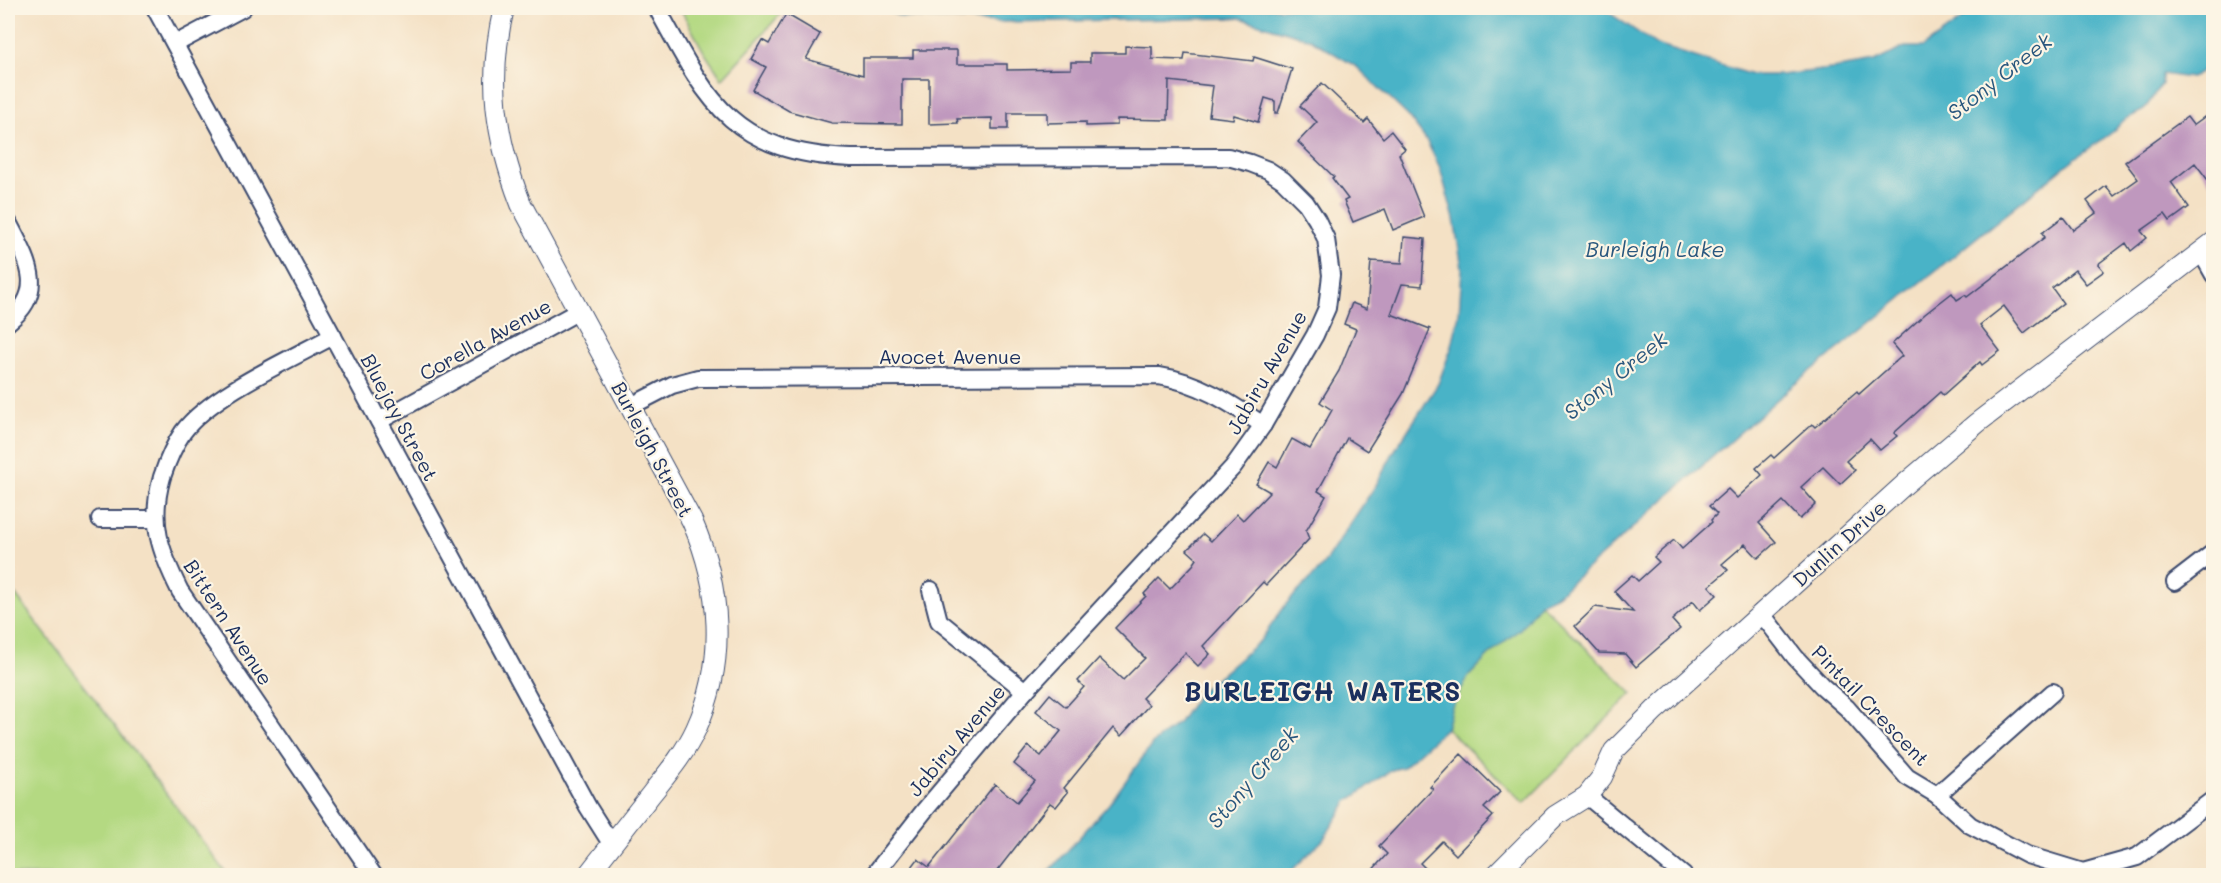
<svg xmlns="http://www.w3.org/2000/svg" width="2221" height="883" font-family="Mali,sans-serif">
	<rect width="100%" height="100%" fill="#fcf5e5"/>
	<filter id="ink" filterUnits="userSpaceOnUse"><feTurbulence type="fractalNoise" baseFrequency=".0167" numOctaves="2"/><feDisplacementMap in="SourceGraphic" scale="12" xChannelSelector="R" yChannelSelector="G"/><feConvolveMatrix kernelMatrix="1 2 1 2 8 2 1 2 1" color-interpolation-filters="sRGB"/></filter>
	<filter id="wash" filterUnits="userSpaceOnUse"><feTurbulence type="fractalNoise" baseFrequency=".008" numOctaves="4" result="noise"/><feDisplacementMap in="SourceGraphic" scale="24" xChannelSelector="R" yChannelSelector="G"/><feGaussianBlur stdDeviation="1.35" result="paint"/><feColorMatrix in="noise" values="0 0 0 0 0 0 0 0 0 0 0 0 0 0 0 0 0 1.4 0 .05"/><feComposite in="paint" operator="in"/></filter>
	<g filter="url(#wash)">
		<rect width="100%" height="100%" fill="#f4e1c5"/>
		<!-- green -->
		<g fill="#b4d982" stroke="#688470" stroke-width="1.5">
			<path d="M680,8H786L722,79L704,52Z"/>
			<path d="M8,585L228,875H8Z"/>
			<path d="M1540,603L1632,693L1524,803L1446,728L1452,706L1468,677L1493,651L1521,628Z"/>
		</g>
		<!-- water -->
		<path fill="#49b3c7" stroke="#327192" stroke-width="1.5" d="M878,8H1602L1657,45L1752,75H1780L1839,68L1874,62L1905,47H1923L1978,8H2213L2214,63L2191,78L2162,74V84L2144,110L2124,120L2110,134L2074,159L1790,388L1557,595L1540,603L1521,628L1493,651L1468,677L1452,706L1446,728L1403,767L1392,770L1347,802L1323,840L1287,875L1045,876L1109,804L1153,743L1179,722L1199,693L1260,641L1287,603L1321,568L1376,485L1393,453L1438,384L1452,346L1459,314L1462,268L1454,219L1440,168L1426,140L1408,116L1357,67L1310,39L1240,18L1001,22L902,17Z"/>
		<g id="blocks">
			<!-- building -->
			<g fill="#bf98be">
				<path d="M786,14L820,34L806,59L863,75V58H913V50H957V64H1007V70L1071,69V62H1090V53H1125V46L1152,47V59L1184,60L1185,53L1253,61L1254,57L1292,69L1278,113H1275V101L1265,98L1258,122L1234,115L1233,119L1209,116L1213,86L1169,81L1168,120L1117,119V125L1086,126V122L1047,123V113H1008V129H992V118L957,119L958,123L929,124V79H902V124L832,123L789,111L753,90L766,67L751,59L762,40L769,44Z"/>
				<path d="M1322,83L1364,123L1368,119L1383,138L1391,131L1405,149L1399,154L1424,217L1393,230L1385,209L1353,222L1344,201L1348,199L1332,178L1334,177L1298,142L1317,122L1300,106Z"/>
				<path d="M2214,110V188L2195,163L2171,182L2189,207L2170,221L2165,214L2141,231L2147,238L2131,251L2126,243L2098,264L2104,271L2086,284L2075,270L2052,288L2063,303L2024,333L2004,306L1980,325L2000,351L1982,365L1980,362L1943,395L1940,392L1894,433L1897,436L1880,450L1870,439L1846,461L1855,470L1840,484L1823,467L1801,487L1816,504L1800,519L1783,501L1759,523L1776,542L1758,558L1745,544L1722,564L1728,570L1709,586L1717,595L1700,610L1693,601L1672,620L1680,629L1636,667L1625,654L1599,653L1575,626L1595,607L1633,612L1614,591L1632,575L1638,581L1659,562L1654,557L1674,540L1682,549L1712,522L1711,520L1717,514L1709,506L1728,489L1737,498L1762,475L1756,468L1771,455L1774,458L1812,424L1815,427L1857,391L1859,394L1902,356L1892,344L1925,314L1952,293L1957,300L1965,295L1967,297L2045,237L2042,233L2063,217L2073,230L2096,213L2087,201L2106,186L2114,196L2138,179L2125,162L2187,117L2193,125Z"/>
				<path d="M1404,237L1425,239L1422,286L1402,284L1391,314L1430,329L1403,394L1367,451L1347,438L1318,491L1326,496L1306,531L1309,539L1266,585L1263,582L1203,646L1210,654L1198,666L1185,653L1142,698L1149,705L1121,736L1113,728L1064,788L1068,792L1056,807L1050,803L993,876H905L918,859L929,867L995,784L1017,802L1035,781L1014,764L1028,746L1041,756L1061,731L1036,711L1050,694L1066,707L1084,687L1078,681L1099,658L1123,680L1145,658L1115,628L1146,596L1144,594L1159,578L1170,589L1193,565L1197,559L1187,550L1203,534L1211,541L1237,514L1243,520L1270,492L1256,484L1269,462L1277,467L1292,439L1310,449L1332,410L1320,402L1339,371L1356,329L1344,324L1352,303L1367,309L1371,261L1402,263Z"/>
				<path d="M1461,754L1500,792L1484,808L1493,816L1456,855L1442,841L1420,863L1433,876H1367L1387,854L1379,846L1433,789L1430,787Z"/>
			</g>
		</g>
	</g>
	<g filter="url(#ink)">
		<use href="#blocks" fill-opacity="0" stroke="#3c4a6d" stroke-width="1.5"/>
		<g fill="none" stroke-linecap="round" stroke-linejoin="round">
			<!-- minor casing -->
			<g stroke="#3c4a6d" stroke-width="20">
				<g id="minor">
					<path d="M155,8L588,807L612,845"/>
					<path d="M657,8C708,102 732,153 851,158L1228,157L1250,163L1268,170L1283,180L1306,203L1317,220L1326,239L1331,275L1327,308L1315,335L1263,425L1233,467L1025,691L924,811L873,876"/>
					<path d="M175,44L243,8"/>
					<path d="M8,222C26,258 49,290 8,322"/>
					<path d="M2201,252L2214,275"/>
					<path d="M333,336C291,359 211,394 183,432C174,445 167,462 162,477C149,522 160,551 180,591L374,876"/>
					<path d="M631,406L672,385L698,378L1159,376C1199,382 1230,403 1263,425"/>
					<path d="M379,421L579,311"/>
					<path d="M100,519H155"/>
					<path d="M2175,582L2214,552"/>
					<path d="M931,590L939,621L1025,691"/>
					<path d="M1761,613L1795,657L1822,686L1847,708L1907,777L1937,795L1970,825L2027,855L2083,872L2137,857L2214,799"/>
					<path d="M1937,795L2053,692"/>
					<path d="M1587,796L1684,876"/>
				</g>
			</g>
			<!-- tertiary casing -->
			<g stroke="#3c4a6d" stroke-width="22">
				<g id="tertiary">
					<path d="M504,8C487,78 495,137 521,204L692,521C721,587 727,662 696,729C685,753 668,773 652,793C630,821 609,848 587,876"/>
					<path d="M1495,876L1555,816L1587,796L1602,777L1614,751L1655,710L1905,484L1977,423L2214,242"/>
				</g>
			</g>
			<!-- minor -->
			<use href="#minor" stroke="#fff" stroke-width="16"/>
			<!-- tertiary -->
			<use href="#tertiary" stroke="#fff" stroke-width="20"/>
		</g>
	</g>
	<g text-anchor="middle" dominant-baseline="central" stroke-width="4.5" stroke-linejoin="round" paint-order="stroke">
		<!-- street labels -->
		<g font-size="20" fill="#1b2f5e" stroke="#fcf5e5">
			<text transform="translate(485 339) rotate(-29)">Corella Avenue</text>
			<text x="950" y="356">Avocet Avenue</text>
			<text transform="translate(1266 372) rotate(-60)">Jabiru Avenue</text>
			<text transform="translate(400 417) rotate(62)">Bluejay Street</text>
			<text transform="translate(653 449) rotate(62)">Burleigh Street</text>
			<text transform="translate(1839 543) rotate(-42)">Dunlin Drive</text>
			<text transform="translate(229 622) rotate(57)">Bittern Avenue</text>
			<text transform="translate(1871 705) rotate(46)">Pintail Crescent</text>
			<text transform="translate(956 740) rotate(-50)">Jabiru Avenue</text>
		</g>
		<!-- water labels -->
		<g font-size="21" font-style="italic" fill="#29577e" stroke="#fcf5e5">
			<text transform="translate(1999 76) rotate(-38)">Stony Creek</text>
			<text x="1655" y="248">Burleigh Lake</text>
			<text transform="translate(1615 375) rotate(-39)">Stony Creek</text>
			<text transform="translate(1252 777) rotate(-49)">Stony Creek</text>
		</g>
		<!-- district labels -->
		<g font-size="26" font-weight="bold" letter-spacing="1.5" fill="#1b2f5e" stroke="#fcf5e5">
			<text x="1323" y="691">BURLEIGH WATERS</text>
		</g>
	</g>
	<!-- margin -->
	<rect width="2221" height="883" fill="none" stroke="#fcf5e5" stroke-width="30"/>
</svg>
